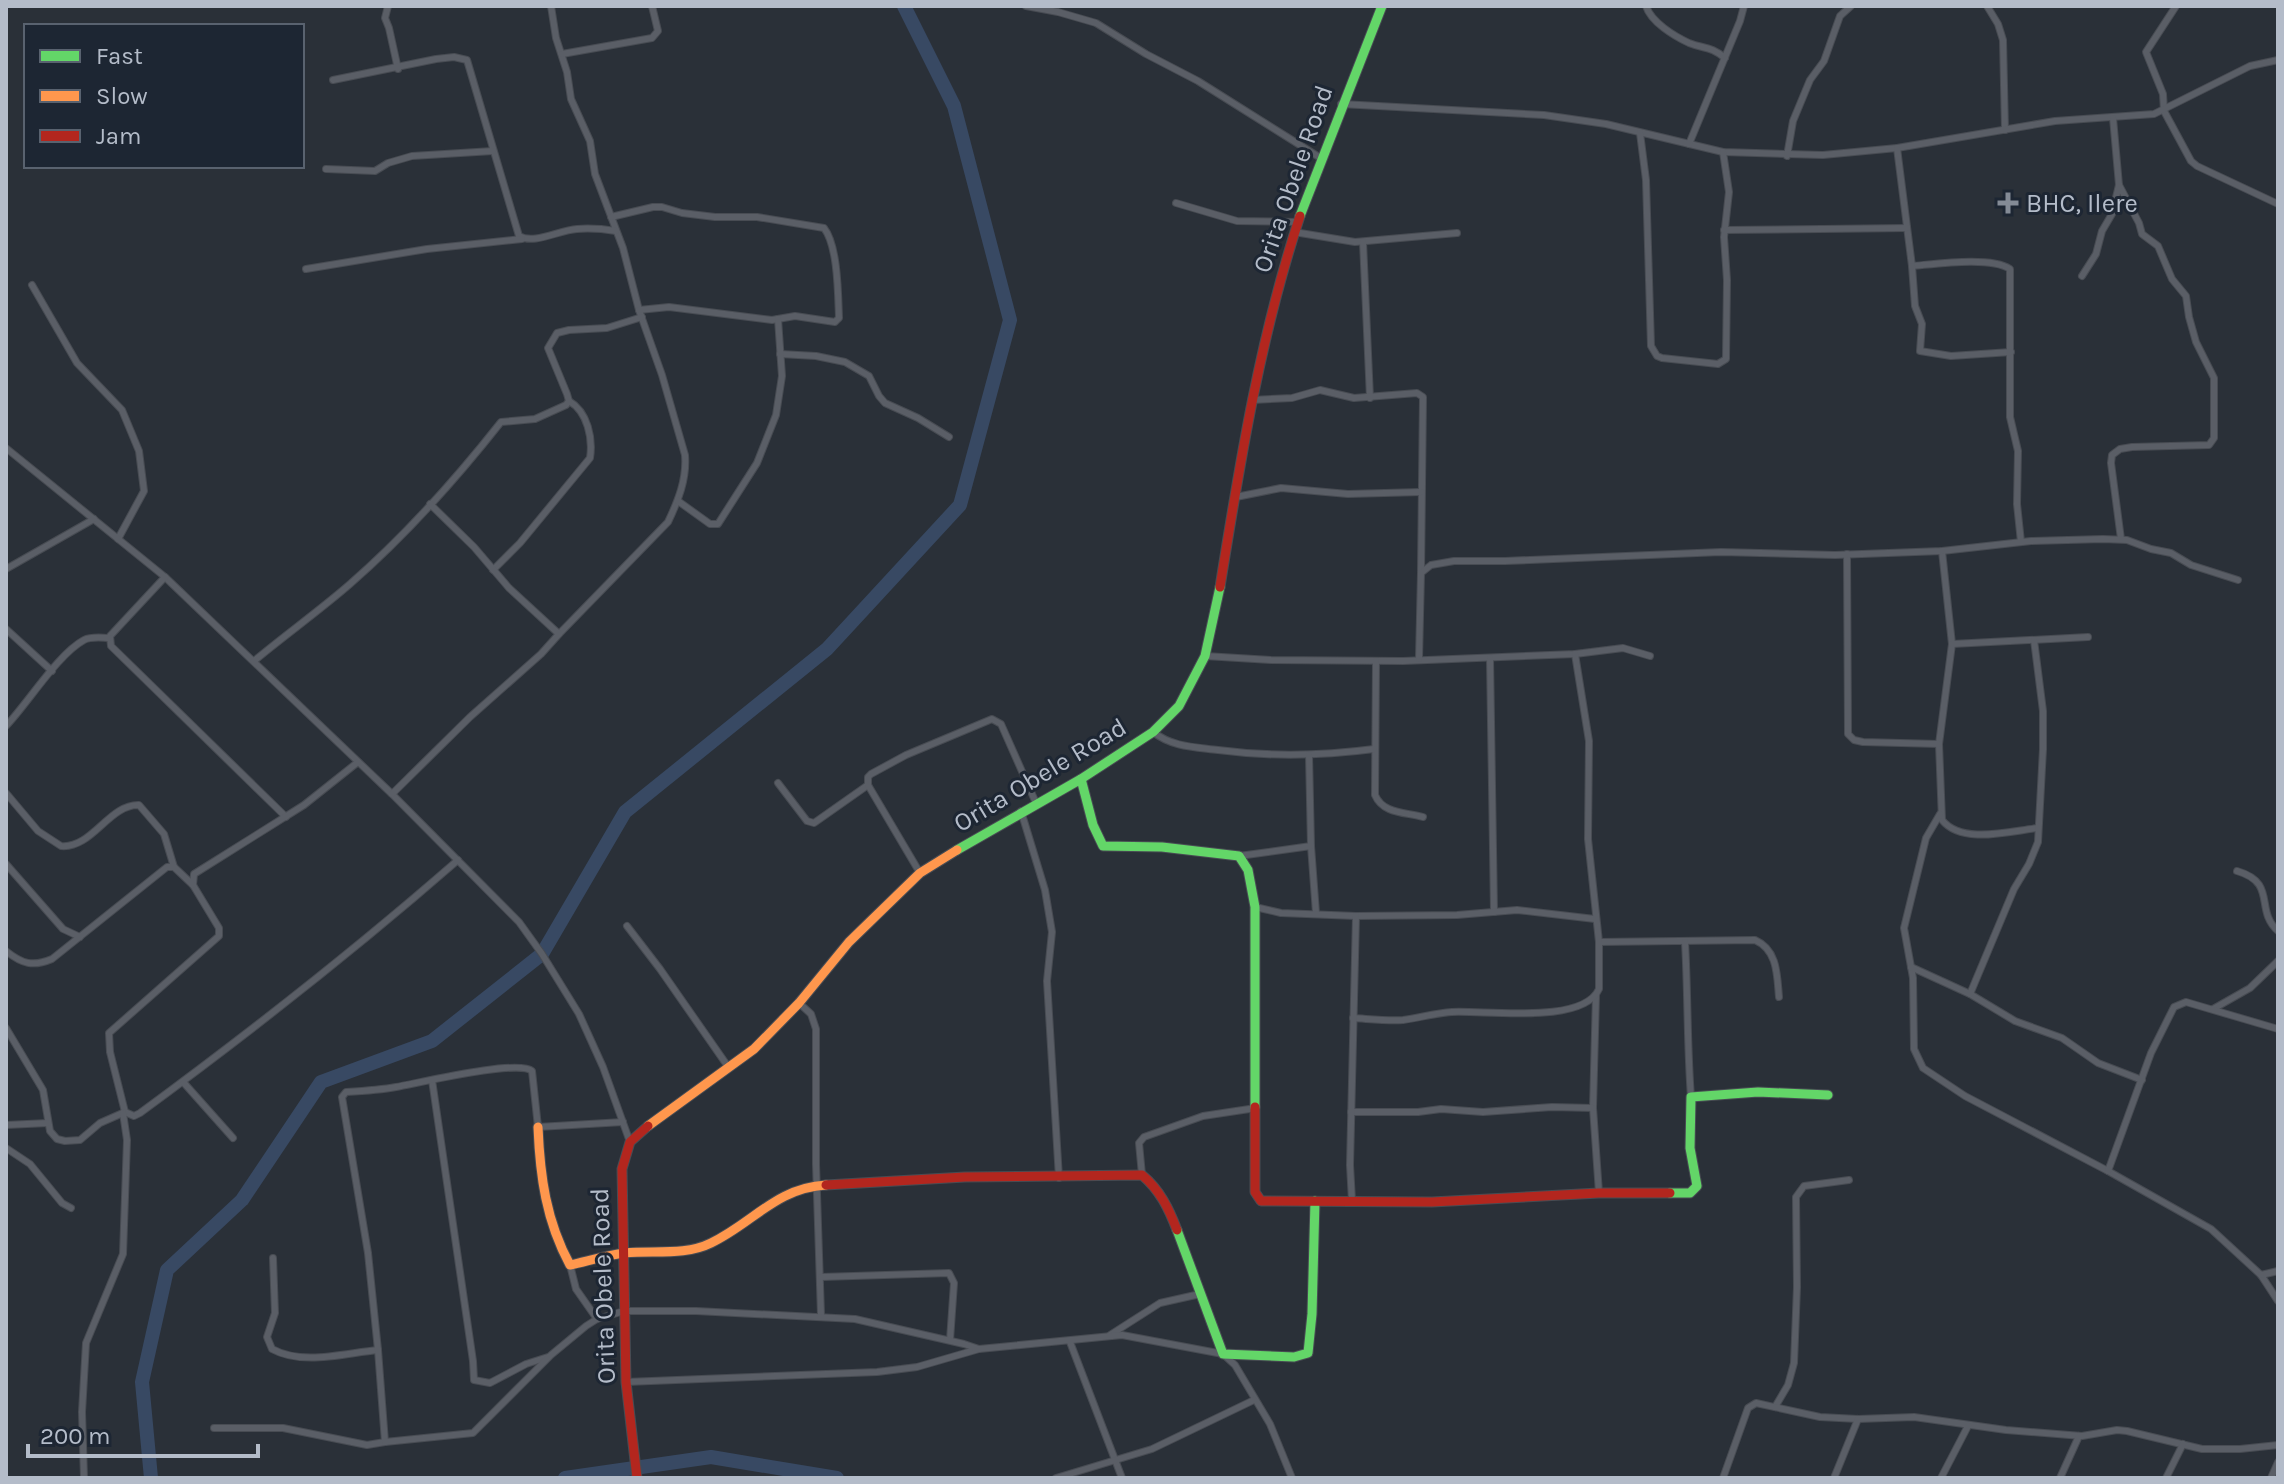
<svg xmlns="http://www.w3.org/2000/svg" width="2284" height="1484" font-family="Karla,sans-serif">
	<rect width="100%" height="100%" fill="#2a3038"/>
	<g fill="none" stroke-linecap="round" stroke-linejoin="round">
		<!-- river -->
		<g stroke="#384963" stroke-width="14">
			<path d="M151,1478L142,1382L167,1270L242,1200L321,1082L432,1041L542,954L625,812L827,649L960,505L1010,320L954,106L904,6"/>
			<path d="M565,1478L711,1457L837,1478"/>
		</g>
		<!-- street casing -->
		<g stroke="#484c53" stroke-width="8">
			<g id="street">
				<path d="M388,6L385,18L389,28L398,69"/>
				<path d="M551,6L556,38L567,72L571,99L590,141L595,174L623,248L639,310L662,375L685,455C687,479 678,501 668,522L559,634"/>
				<path d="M1026,6L1058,12L1096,23L1146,54L1198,81L1319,157"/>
				<path d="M1646,6C1651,22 1674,36 1689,43C1704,49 1711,46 1725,58"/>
				<path d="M1987,6L1998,24L2003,40L2005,130"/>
				<path d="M2176,6L2146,52L2163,94L2164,111L2191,161L2197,166L2278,204"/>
				<path d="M562,54L652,38L658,31L652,6"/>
				<path d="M333,80L436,59L454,57L467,60L519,236C534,245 559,230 577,229C590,228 603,229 616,231"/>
				<path d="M1341,104L1544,115L1606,124L1723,152L1823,155L1897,148L2055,121L2154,114L2250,66L2278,60"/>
				<path d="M1640,133L1646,180L1651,346L1657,356L1662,358L1718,364L1726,359L1727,280L1724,237L1729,192L1723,152"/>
				<path d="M1689,144L1740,21L1744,6"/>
				<path d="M1897,148L1912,266C1936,264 1991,256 2010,269V417L2018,451L2017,504L2021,542"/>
				<path d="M1787,156L1793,121L1810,80L1824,61L1840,16L1851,6"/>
				<path d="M326,169L375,171L388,163L412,156L493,151"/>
				<path d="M2119,185L2139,223L2142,234L2158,246L2172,279L2186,296L2189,317L2196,342L2214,378V438L2209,445L2132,447L2120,449L2112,455L2111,463L2121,539"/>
				<path d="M1176,203L1237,221L1297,222"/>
				<path d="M611,217L653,207H662L682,213L715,217H757L824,228C838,246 838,294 839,318L835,322L795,316L772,320L669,307L639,310"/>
				<path d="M1724,230L1907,228"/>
				<path d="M1294,232L1355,242L1457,233"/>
				<path d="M1363,242L1370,398"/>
				<path d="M1912,266L1915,306L1922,324L1920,351L1951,356L2011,352"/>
				<path d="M306,269L427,249L522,239"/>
				<path d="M2082,276L2096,254L2102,231L2112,214L2119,185L2113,118"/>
				<path d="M32,285L77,363L122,410L139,451L144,491L118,539"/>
				<path d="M780,354L816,356L845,362L869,376L879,396L885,403L918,418L949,437"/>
				<path d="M1252,400L1292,398L1320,390L1354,398L1417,393L1423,397L1421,573"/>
				<path d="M6,448L165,577L392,794L519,922L542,954L579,1014L603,1067L630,1142"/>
				<path d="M1236,497L1281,488L1348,494L1421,492"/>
				<path d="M678,501L710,524H718L757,463L776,415L782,376L778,319"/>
				<path d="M1942,551L1952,644L1939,744L1942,820C1962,845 2010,831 2038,828"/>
				<path d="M1847,554L1848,734L1854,740L1863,742L1939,744"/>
				<path d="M6,569L94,519"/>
				<path d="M493,570L520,543L590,458C593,439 588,412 569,401"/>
				<path d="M165,577L110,636L111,646L286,817"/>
				<path d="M6,629L52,671"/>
				<path d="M1952,644L2088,637"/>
				<path d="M1205,656L1271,660L1403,661L1575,654L1623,648L1650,656"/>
				<path d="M1490,658L1494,912"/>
				<path d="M1419,659L1421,573L1431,565L1454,561H1505L1721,552L1835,555L1942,551L2031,541L2103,539L2127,540L2151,549L2171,553L2191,565L2238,580"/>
				<path d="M254,661C285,635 319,611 350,584C405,536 456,479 501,422L535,419L566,405L569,401L567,394L548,348L557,333L569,330L607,328L642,317"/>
				<path d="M1376,661L1375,795C1383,814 1405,812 1423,817"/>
				<path d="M6,726C28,703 58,654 84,640C92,636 102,638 110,638"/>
				<path d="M1153,732C1172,747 1195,747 1218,750C1271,757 1321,756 1374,749"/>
				<path d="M1309,755L1311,846L1316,913"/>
				<path d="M358,762L304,805L194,874L193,885L219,928V936L109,1033L110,1052L125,1112L134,1116L140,1113C249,1033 356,949 458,860"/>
				<path d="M778,783L807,821L814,823L868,785"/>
				<path d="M6,793L38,831L61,846C92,849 109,804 139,805L164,834L174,867"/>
				<path d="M392,794L470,717L541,654L559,634L509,588L474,547L430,504"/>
				<path d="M1021,811L1045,890L1052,932L1047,981L1059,1178"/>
				<path d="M1940,814L1926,838L1904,928L1913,978L1914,1049L1923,1068L1965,1096L2108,1171L2211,1229L2261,1275L2278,1301"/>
				<path d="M1239,856L1311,846"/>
				<path d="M6,864L63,929L80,937"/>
				<path d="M2237,871C2278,883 2254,910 2278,931"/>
				<path d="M920,873L868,785V777L871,774L906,755L992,719L1001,724L1036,803"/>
				<path d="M1255,907L1281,913L1356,916L1457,915L1517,910L1595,919"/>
				<path d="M627,926L660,969L729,1068"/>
				<path d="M1599,942L1755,940C1778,950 1777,976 1779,997"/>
				<path d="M1685,942C1688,994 1687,1046 1691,1097"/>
				<path d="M6,951C22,964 33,967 52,959L167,867H174L193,885"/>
				<path d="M1911,967L1970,994L2015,1021L2062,1038L2098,1063L2142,1080"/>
				<path d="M1970,994L2014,889L2029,864L2038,842L2043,749V711L2034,640"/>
				<path d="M1596,995L1593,1108L1599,1193"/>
				<path d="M799,1003L811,1014L816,1029V1164L821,1315"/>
				<path d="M2213,1009L2250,988L2278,961"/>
				<path d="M1353,1018C1370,1019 1387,1021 1403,1020C1419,1018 1435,1013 1452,1012C1485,1010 1583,1025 1599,989V942L1588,839L1589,741L1575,654"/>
				<path d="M6,1028L43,1090L50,1131L57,1139L65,1141L80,1140L100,1123L125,1112"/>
				<path d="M432,1080L473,1361L474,1380L490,1383L526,1364L548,1357"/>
				<path d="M184,1083L233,1138"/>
				<path d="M1351,1112H1418L1441,1109L1483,1112L1552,1107L1593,1108"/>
				<path d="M6,1125L48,1123"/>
				<path d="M6,1148L30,1164L62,1203L71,1208"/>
				<path d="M2108,1171L2151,1053L2174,1007L2186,1002L2278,1029"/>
				<path d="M1142,1175L1139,1143L1144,1137L1203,1116L1256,1108"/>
				<path d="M1352,1201L1350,1165L1356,916"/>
				<path d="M273,1258L275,1313L267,1337L272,1349C303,1366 345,1353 378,1350"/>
				<path d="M570,1265L576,1289L597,1319"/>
				<path d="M2261,1275L2278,1271"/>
				<path d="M821,1277L949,1273L954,1283L950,1340"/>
				<path d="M1110,1335L1160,1303L1200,1294"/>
				<path d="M1070,1342L1122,1478"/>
				<path d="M626,1382L877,1372L917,1367L979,1349"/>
				<path d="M1775,1407L1788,1385L1794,1363L1797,1287L1796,1197L1804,1186L1849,1180"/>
				<path d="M214,1428H283L367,1445L385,1442L378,1350L368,1253L342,1097L346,1092C363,1091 380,1090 396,1087C419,1083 518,1059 532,1071L538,1127L623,1122"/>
				<path d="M385,1442L473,1433L551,1355L586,1326L597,1319L624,1311H696L855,1319L964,1344L979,1349L1122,1335L1223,1354L1235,1365L1270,1424L1292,1478"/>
				<path d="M84,1478L82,1412L86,1343L123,1254L127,1140L123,1113"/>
				<path d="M1056,1478L1152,1449L1254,1400"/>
				<path d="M1723,1478L1748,1408L1756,1403L1820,1417L1858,1419L1914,1417L2006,1430L2082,1436L2117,1430L2127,1431L2202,1449H2240L2278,1445"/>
				<path d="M1834,1478L1858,1419"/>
				<path d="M1941,1478L1968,1426"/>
				<path d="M2060,1478L2079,1436"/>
				<path d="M2166,1478L2183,1444"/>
				<path d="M2271,1478L2278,1462"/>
			</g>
		</g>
		<!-- fast casing -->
		<g stroke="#484c53" stroke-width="11">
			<g id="fast">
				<path d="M1300,216L1382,6"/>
				<path d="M1081,779L1093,825L1103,846L1162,847L1239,856L1248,870L1255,907V1107"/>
				<path d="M957,850L1081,779L1153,732L1179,706L1205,656L1220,587"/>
				<path d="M1670,1193H1690L1697,1186L1690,1148L1691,1097L1758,1092L1828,1095"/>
				<path d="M1177,1230L1223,1354L1294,1357L1308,1353L1312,1314L1315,1201"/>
			</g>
		</g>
		<!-- slow casing -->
		<g stroke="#484c53" stroke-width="11">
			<g id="slow">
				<path d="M648,1126L754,1049L799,1003L849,942L920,873L957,850"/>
				<path d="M538,1127C540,1176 546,1221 570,1265C588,1261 607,1255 625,1253C653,1250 685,1256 711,1243C753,1223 776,1188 826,1185"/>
			</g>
		</g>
		<!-- jam casing -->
		<g stroke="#484c53" stroke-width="11">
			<g id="jam">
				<path d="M1220,587C1240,462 1260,337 1300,216"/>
				<path d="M1255,1107V1192L1261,1201L1432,1202L1599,1193H1670"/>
				<path d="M826,1185L965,1177L1142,1175C1160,1190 1169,1209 1177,1230"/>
				<path d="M637,1478L626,1382L622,1169L630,1142L648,1126"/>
			</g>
		</g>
		<!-- street -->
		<use href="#street" stroke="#5a5e66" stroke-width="6"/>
		<!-- fast -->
		<use href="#fast" stroke="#63d668" stroke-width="9"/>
		<!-- slow -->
		<use href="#slow" stroke="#ff974d" stroke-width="9"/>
		<!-- jam -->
		<use href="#jam" stroke="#b3261e" stroke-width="9"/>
	</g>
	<!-- markers -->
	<path fill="#848b96" stroke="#1d2633" stroke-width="3" d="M2004 191h8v8h8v8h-8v8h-8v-8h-8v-8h8z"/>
	<g text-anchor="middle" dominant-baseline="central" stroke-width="6" stroke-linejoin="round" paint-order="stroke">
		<!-- street labels -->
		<g font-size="26" fill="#b4bcc9" stroke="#1d2633">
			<text transform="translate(1293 179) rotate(-71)">Orita Obele Road</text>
			<text transform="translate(1040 775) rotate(-31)">Orita Obele Road</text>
			<text transform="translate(603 1286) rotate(-92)">Orita Obele Road</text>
		</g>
		<!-- poi labels -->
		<g font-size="26" fill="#b4bcc9" stroke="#1d2633" text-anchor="start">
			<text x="2026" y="203">BHC, Ilere</text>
		</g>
	</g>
	<!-- border -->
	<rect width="2284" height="1484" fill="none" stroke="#b4bcc9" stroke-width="16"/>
	<!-- legend -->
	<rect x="24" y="24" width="280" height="144" fill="#1d2633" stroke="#59626f" stroke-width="2"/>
	<rect x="40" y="50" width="40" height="12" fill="#63d668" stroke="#59626f" stroke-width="2"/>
	<text x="96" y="64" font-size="24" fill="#b4bcc9">Fast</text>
	<rect x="40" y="90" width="40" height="12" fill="#ff974d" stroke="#59626f" stroke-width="2"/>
	<text x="96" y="104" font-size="24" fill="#b4bcc9">Slow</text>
	<rect x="40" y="130" width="40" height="12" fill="#b3261e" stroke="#59626f" stroke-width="2"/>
	<text x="96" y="144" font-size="24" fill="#b4bcc9">Jam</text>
	<!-- scale -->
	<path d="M28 1444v12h230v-12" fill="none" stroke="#b4bcc9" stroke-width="4"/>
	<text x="40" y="1444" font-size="24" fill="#b4bcc9" stroke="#1d2633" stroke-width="6" paint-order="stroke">200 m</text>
</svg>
